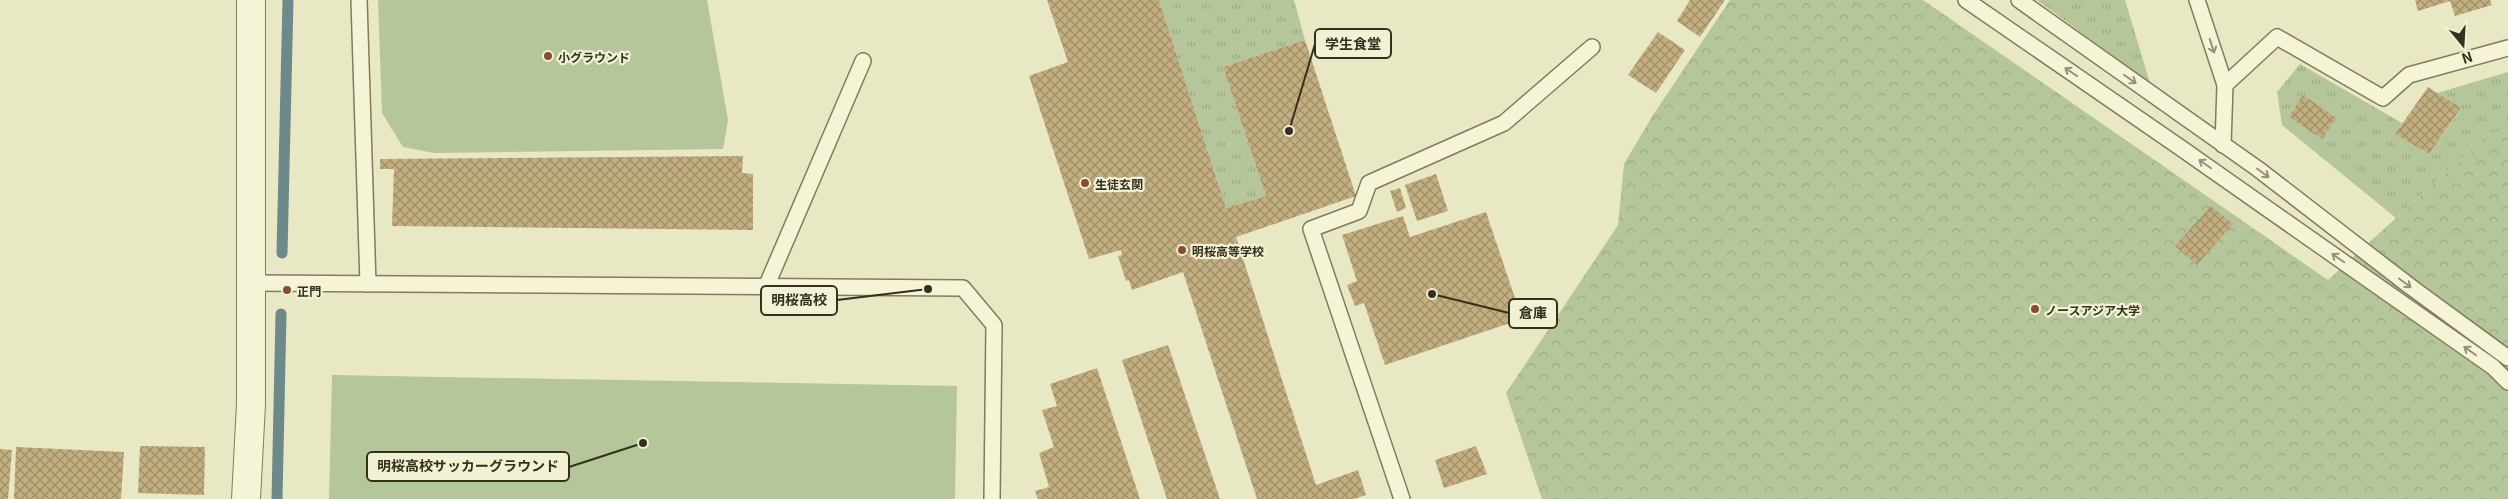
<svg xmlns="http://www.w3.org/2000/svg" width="2508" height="499" font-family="Georgia,'Noto Sans JP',serif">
	<defs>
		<pattern id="grass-tufts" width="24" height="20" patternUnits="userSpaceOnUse" patternTransform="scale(1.25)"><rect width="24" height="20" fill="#b5c69a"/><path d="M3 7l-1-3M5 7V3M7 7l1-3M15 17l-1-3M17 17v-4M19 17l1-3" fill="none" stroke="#9caa84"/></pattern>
		<pattern id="forest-crowns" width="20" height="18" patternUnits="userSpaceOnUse" patternTransform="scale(1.25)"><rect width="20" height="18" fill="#b5c69a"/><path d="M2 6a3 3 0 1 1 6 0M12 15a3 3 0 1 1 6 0" fill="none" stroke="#9caa84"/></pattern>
		<pattern id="building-cross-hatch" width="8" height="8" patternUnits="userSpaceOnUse" patternTransform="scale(1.25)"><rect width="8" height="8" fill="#c3ae7f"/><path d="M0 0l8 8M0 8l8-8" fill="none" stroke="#9f8e67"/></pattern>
	</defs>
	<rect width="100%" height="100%" fill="#e9e8c5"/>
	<!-- grass -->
	<g fill="url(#grass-tufts)">
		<path d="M1159,0H1294L1305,40L1223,67L1266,196L1226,208Z"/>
		<path d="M2037,0H2125L2150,83Z"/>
		<path d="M2300,64L2402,123L2396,134L2429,154L2461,109L2437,93L2508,72V129L2487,135L2396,218L2282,125L2277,92Z"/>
	</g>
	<!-- forest -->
	<path fill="url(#forest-crowns)" d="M1730,0H1923L2328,280L2487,135L2508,129V499H1542L1506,393L1618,225L1624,164L1653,115Z"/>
	<!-- pitch -->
	<g fill="#b5c69a">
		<path d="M378,0H707L728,120L723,149L434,153L403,147L382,113Z"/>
		<path d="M332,375L957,386L955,499H329Z"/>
	</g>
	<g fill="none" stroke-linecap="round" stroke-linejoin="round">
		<!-- stream -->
		<g stroke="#6e898a" stroke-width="11">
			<path d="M282,253L288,0"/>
			<path d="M277,499L281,314"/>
		</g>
	</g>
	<!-- building -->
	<g fill="url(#building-cross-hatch)">
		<path d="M1047,0H1159L1226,208L1266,196L1223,67L1305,40L1356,196L1236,237L1316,485L1358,470L1366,495L1354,499H1257L1183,272L1132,290L1129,280L1126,281L1118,256L1122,255L1121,250L1089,259L1029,76L1068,62Z"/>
		<path d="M1690,0H1725L1700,37L1677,21Z"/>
		<path d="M2415,0H2490L2492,5L2455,16L2450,1L2418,11Z"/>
		<path d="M1658,32L1685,50L1656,93L1628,75Z"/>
		<path d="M2428,87L2461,108L2429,154L2395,134Z"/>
		<path d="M2303,95L2336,118L2322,139L2289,117Z"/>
		<path d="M743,156L742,173L753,174V230L392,226L394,169H380V159Z"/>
		<path d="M1436,174L1448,211L1417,221L1405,185Z"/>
		<path d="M1400,188L1406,208L1397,212L1390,191Z"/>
		<path d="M2211,206L2233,224L2197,265L2175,246Z"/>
		<path d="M1486,212L1522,319L1385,365L1364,303L1355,306L1347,285L1357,281L1342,235L1403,216L1410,237Z"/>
		<path d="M1168,345L1220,499H1167L1122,360Z"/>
		<path d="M1097,368L1140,499H1038L1035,491L1049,487L1039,453L1054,447L1042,410L1057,406L1050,384Z"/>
		<path d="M140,446L205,447L204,495L138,493Z"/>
		<path d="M1476,446L1487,474L1444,488L1435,460Z"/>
		<path d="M16,447L124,452L121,499H14Z"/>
		<path d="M0,449L12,450L8,499H0Z"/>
	</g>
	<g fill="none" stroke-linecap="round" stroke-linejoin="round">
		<!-- service casing -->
		<g stroke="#827b5d" stroke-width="18">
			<g id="service">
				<path d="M359,0L368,284"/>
				<path d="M1966,0L2178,146L2493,367L2508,382"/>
				<path d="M2019,0L2258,169L2411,287L2508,358"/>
				<path d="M2197,0L2225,85L2223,145"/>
				<path d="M2225,85L2277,37L2383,98L2409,75L2508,48"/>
				<path d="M251,283L963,288L994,325L992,499"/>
				<path d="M766,287L863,61"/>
				<path d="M1402,499L1311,229L1359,211L1369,183L1504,123L1592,47"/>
			</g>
		</g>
		<!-- minor casing -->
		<g stroke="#827b5d" stroke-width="30">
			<path id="minor" d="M246,499L251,404V0"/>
		</g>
		<!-- service -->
		<use href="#service" stroke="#f5f4d7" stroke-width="15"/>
		<!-- minor -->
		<use href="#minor" stroke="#f5f4d7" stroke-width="28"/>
	</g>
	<!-- one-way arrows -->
	<defs><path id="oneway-shaft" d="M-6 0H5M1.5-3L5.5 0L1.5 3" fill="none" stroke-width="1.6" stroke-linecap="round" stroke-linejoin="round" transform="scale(1.25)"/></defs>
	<g stroke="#94927b">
		<use href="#oneway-shaft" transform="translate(2212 46) rotate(72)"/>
		<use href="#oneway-shaft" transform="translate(2071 72) rotate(-146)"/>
		<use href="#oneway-shaft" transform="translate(2130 79) rotate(35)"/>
		<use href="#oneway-shaft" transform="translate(2205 164) rotate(-145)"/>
		<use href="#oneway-shaft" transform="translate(2263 173) rotate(37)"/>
		<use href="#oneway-shaft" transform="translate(2338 258) rotate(-145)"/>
		<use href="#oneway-shaft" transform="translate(2405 283) rotate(37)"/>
		<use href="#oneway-shaft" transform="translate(2470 351) rotate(-145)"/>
	</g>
	<!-- markers -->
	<g fill="#8a4b34" stroke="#f1f1d4" stroke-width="2">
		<circle cx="548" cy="56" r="5"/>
		<circle cx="1085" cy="183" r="5"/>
		<circle cx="1182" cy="250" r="5"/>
		<circle cx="287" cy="290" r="5"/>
		<circle cx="2035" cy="309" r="5"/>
	</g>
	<g text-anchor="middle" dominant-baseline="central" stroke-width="4.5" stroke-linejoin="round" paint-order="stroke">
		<!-- poi labels -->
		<g font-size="12" font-weight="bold" fill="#342f1f" stroke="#f1f1d4" text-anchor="start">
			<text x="558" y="56">小グラウンド</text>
			<text x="1095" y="183">生徒玄関</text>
			<text x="1192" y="250">明桜高等学校</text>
			<text x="297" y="290">正門</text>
			<text x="2045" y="309">ノースアジア大学</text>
		</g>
	</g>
	<!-- callouts -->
	<path fill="none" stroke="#342f1f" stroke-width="2" d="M1289 131L1315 44M928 289L837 300M1432 294L1509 313M643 443L569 467"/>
	<g fill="#342f1f" stroke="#f1f1d4" stroke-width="2">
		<circle cx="1289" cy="131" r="5"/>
		<circle cx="928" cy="289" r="5"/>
		<circle cx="1432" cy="294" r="5"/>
		<circle cx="643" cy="443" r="5"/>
	</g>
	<g fill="#f1f1d4" stroke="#342f1f" stroke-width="2">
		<rect x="1315" y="29" width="76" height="29" rx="5"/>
		<rect x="761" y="286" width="76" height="29" rx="5"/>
		<rect x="1509" y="299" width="48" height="29" rx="5"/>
		<rect x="367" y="452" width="202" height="29" rx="5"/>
	</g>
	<g font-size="14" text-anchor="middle" font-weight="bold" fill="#342f1f">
		<text x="1353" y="49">学生食堂</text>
		<text x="799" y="305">明桜高校</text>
		<text x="1533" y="318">倉庫</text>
		<text x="468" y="471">明桜高校サッカーグラウンド</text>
	</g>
	<!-- north arrow -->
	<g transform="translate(2463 45) rotate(162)" stroke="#f1f1d4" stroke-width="4" paint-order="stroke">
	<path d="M0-4L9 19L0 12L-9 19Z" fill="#342f1f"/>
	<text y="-8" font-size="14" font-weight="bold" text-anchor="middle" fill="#342f1f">N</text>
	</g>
</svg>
